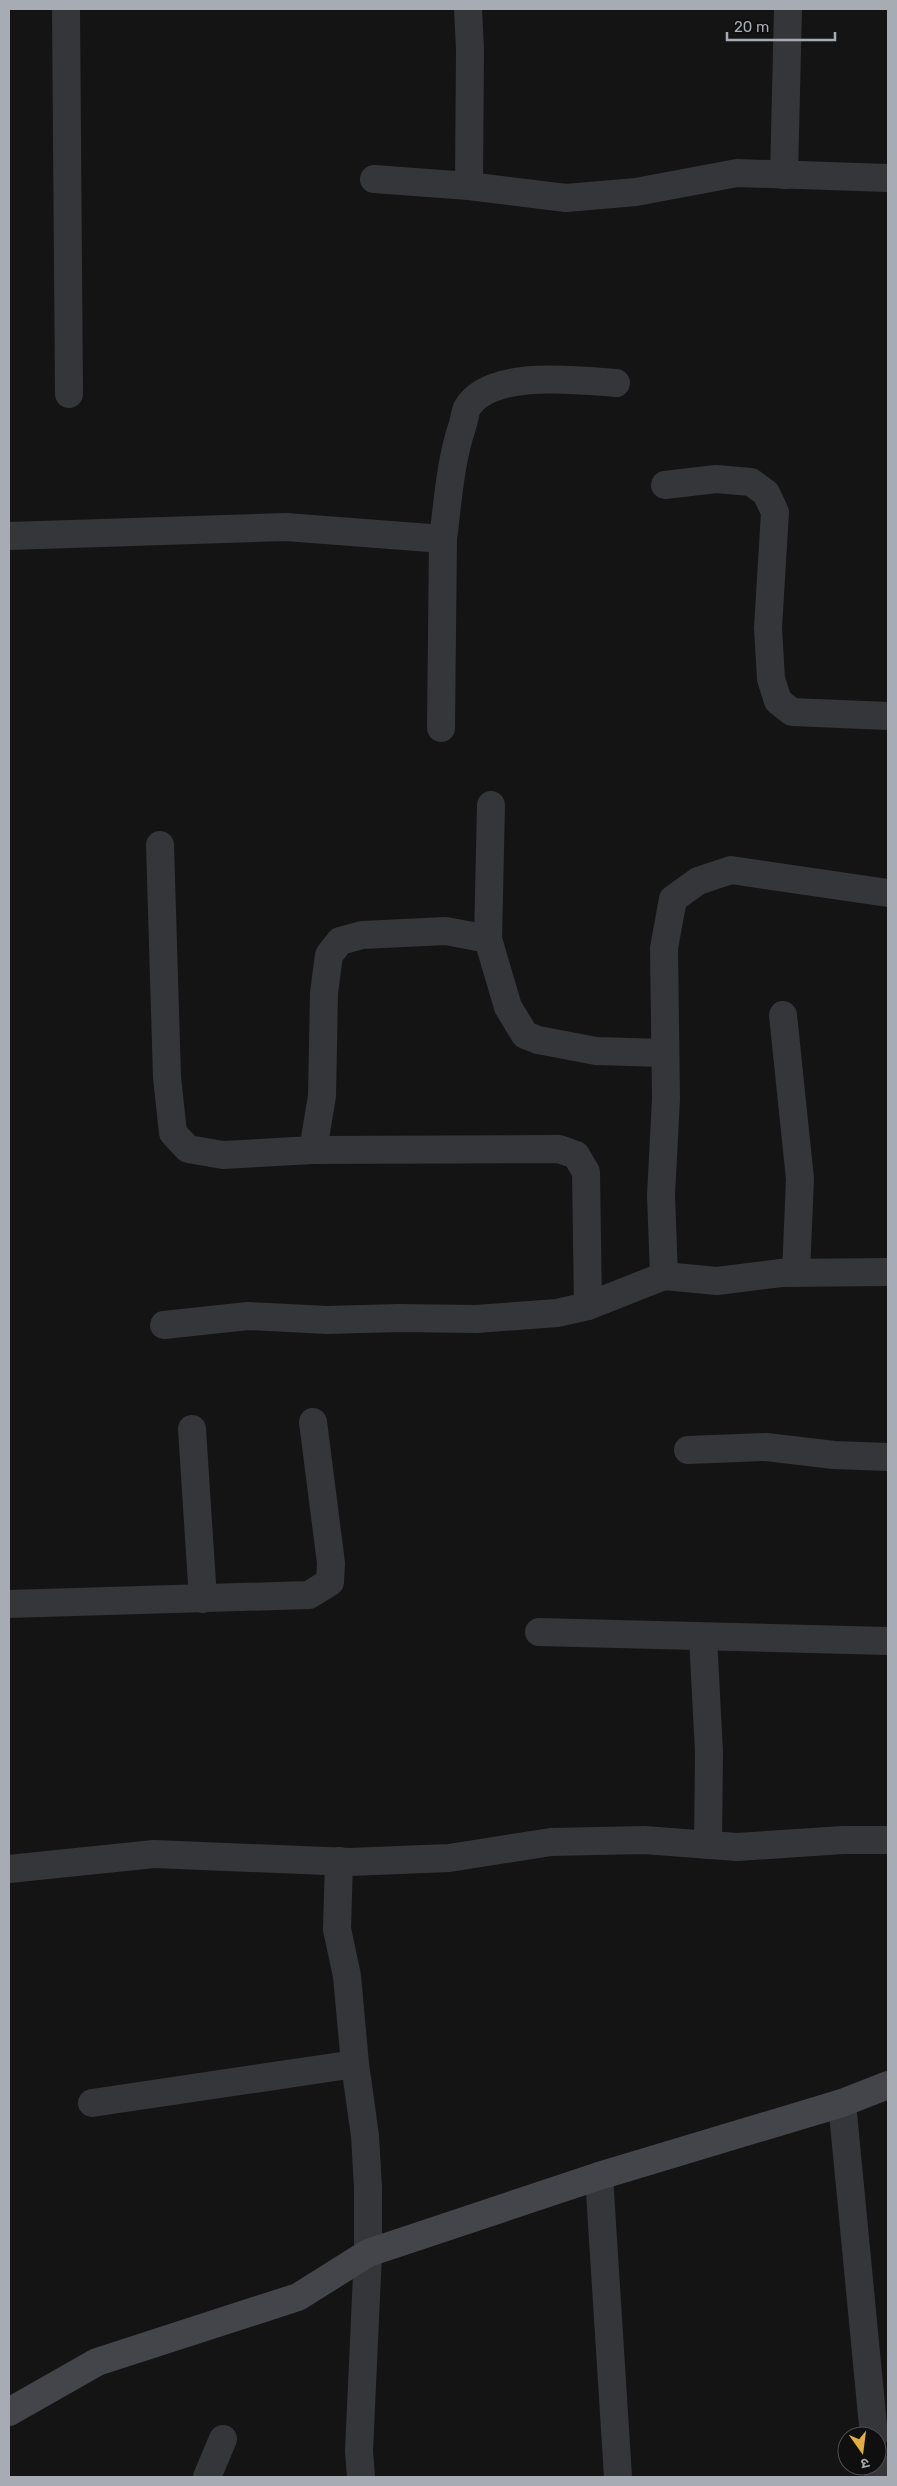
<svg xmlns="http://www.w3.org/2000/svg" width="897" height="2486" font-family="Rubik,'Noto Sans Devanagari',sans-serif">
	<rect width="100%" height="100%" fill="#141415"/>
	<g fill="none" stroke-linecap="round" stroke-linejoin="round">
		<!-- street -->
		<g stroke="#35363a" stroke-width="28">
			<path d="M66,9L69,394"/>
			<path d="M468,9L470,49L469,186"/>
			<path d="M784,175L788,9"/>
			<path d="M374,179L469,186L566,198L636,192L737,173L888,178"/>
			<path d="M665,485L716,479L751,482L766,493L775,512L768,628L771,679L778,701L792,712L888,716"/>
			<path d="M9,536L286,527L443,539C448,501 450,463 462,427C464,421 465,413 467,408C490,369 577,380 616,383"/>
			<path d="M441,728L443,539"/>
			<path d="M160,845L167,1077L173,1133L188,1149L223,1155L313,1150L322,1096L324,993L329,955L340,941L362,935L446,931L488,939L508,1007L525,1035L538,1040L596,1051L664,1053"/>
			<path d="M488,939L491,805"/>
			<path d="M783,1015L800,1179L796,1273"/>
			<path d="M313,1150L559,1149L576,1155L586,1172L588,1306"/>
			<path d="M664,1276L661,1195L666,1099L664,948L673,899L698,881L731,870L888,893"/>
			<path d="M164,1325L248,1316L327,1320L399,1318L476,1319L557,1313L588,1306L664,1276L717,1281L781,1273L888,1272"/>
			<path d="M192,1429L203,1599"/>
			<path d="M688,1450L766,1447L834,1455L888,1457"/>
			<path d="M9,1604L309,1595L330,1582L331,1563L313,1422"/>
			<path d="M539,1632L888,1641"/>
			<path d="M703,1637L709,1752L708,1845"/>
			<path d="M339,1861L337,1929L347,1976L355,2064L365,2136L368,2187V2253L359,2451L361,2477"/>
			<path d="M9,1869L154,1854L350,1862L449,1858L551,1842L644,1840L737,1847L843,1840H888"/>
			<path d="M92,2103L355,2064"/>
			<path d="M842,2103L874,2436"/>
			<path d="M599,2176L618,2477"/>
			<path d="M877,2466L878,2477"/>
			<path d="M207,2477L223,2439"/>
		</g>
		<!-- secondary -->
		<path stroke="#43454a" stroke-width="28" d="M9,2412L97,2362L298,2297L368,2253L599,2176L842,2103L888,2085"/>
	</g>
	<!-- border -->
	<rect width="897" height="2486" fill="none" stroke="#a7abb4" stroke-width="20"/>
	<!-- north arrow -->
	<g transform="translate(862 2451) rotate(166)"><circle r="24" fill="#0f0f10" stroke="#4c4d52"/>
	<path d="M0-4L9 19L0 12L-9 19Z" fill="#e0ae41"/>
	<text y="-8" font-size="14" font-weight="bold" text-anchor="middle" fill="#a7abb4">उ</text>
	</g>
	<!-- scale -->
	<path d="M727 32v8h108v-8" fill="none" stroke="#a7abb4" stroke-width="2.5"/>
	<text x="734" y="32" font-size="15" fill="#a7abb4" stroke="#0f0f10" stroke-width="4" paint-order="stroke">20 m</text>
</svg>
